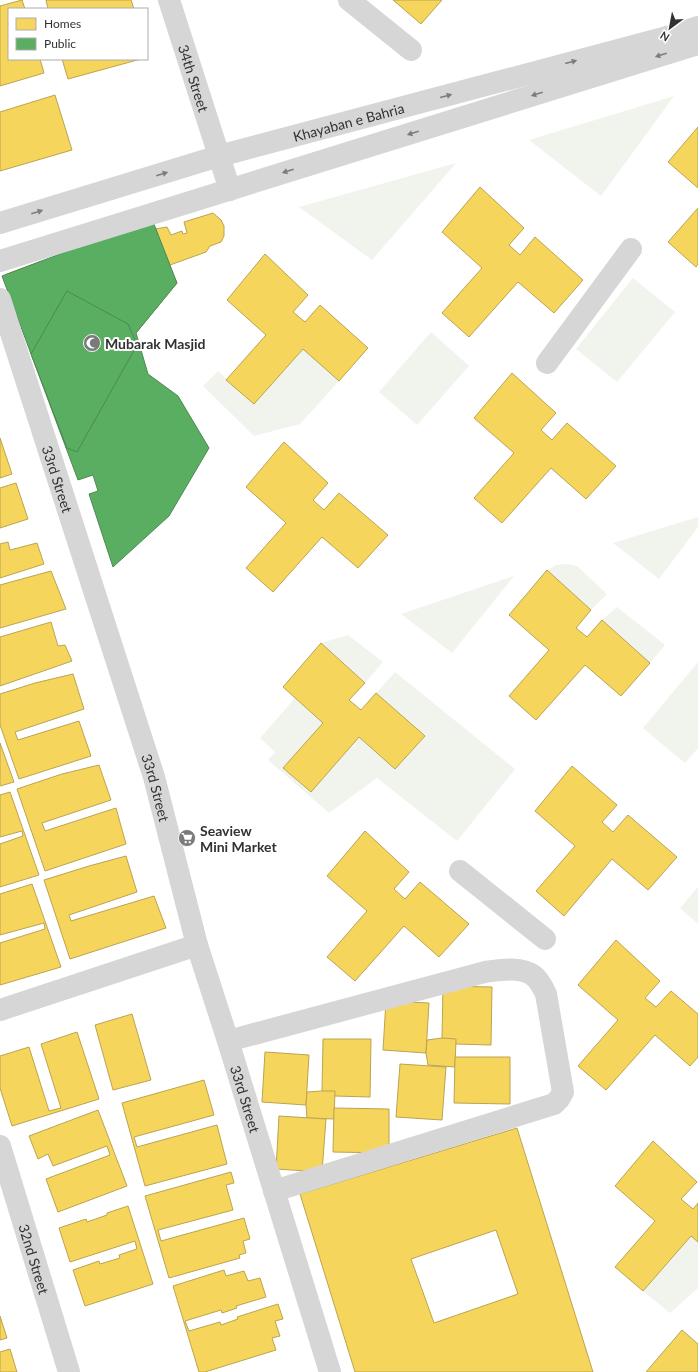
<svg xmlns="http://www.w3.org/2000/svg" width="698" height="1372" font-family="Lato,sans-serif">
	<rect width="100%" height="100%" fill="#fff"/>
	<!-- green -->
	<g fill="#f1f4ec">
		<path d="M674,96L601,196L529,140Z"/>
		<path d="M456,163L372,260L299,207Z"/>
		<path d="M633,278L675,312L617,382L576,349Z"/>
		<path d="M431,332L469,366L417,425L379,392Z"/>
		<path d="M303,349L339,381L300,424L254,436L203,386L218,371L254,404Z"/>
		<path d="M698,517V527L659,579L613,543Z"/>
		<path d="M568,564L577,566L607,594L591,610L547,570L556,565Z"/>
		<path d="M514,576L452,653L401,614Z"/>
		<path d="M617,607L665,645L650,663L602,620Z"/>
		<path d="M348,635L383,662L365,683L321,643Z"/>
		<path d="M698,662V748L685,763L643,728Z"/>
		<path d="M395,672L515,769L457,841L377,778L329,813L268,760L275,752L260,738L295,698L323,723L283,768L310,792L359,737L425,736L376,693Z"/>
		<path d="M698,887V924L680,908Z"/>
		<path d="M691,1236L698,1242V1288L670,1313L643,1291Z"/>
	</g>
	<!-- homes -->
	<g fill="#f6d55c" stroke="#bba44f" fill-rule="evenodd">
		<path d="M22,0L25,9H9V59H40L44,73L0,86V6Z"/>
		<path d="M46,0H131L134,9H48Z"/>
		<path d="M393,0H442L421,24Z"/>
		<path d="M62,59H141L68,79Z"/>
		<path d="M55,95L72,150L0,171V112Z"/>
		<path d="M698,127V188L668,162Z"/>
		<path d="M480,187L524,228L509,245L520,255L535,237L583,280L554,313L518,282L469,337L442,313L482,268L442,232Z"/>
		<path d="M698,208V264L696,267L668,242Z"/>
		<path d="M213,213L221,220L224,226V236L221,242L210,246L206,252L170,265L155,229L167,227L171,235L182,231L183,234L187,233L184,222Z"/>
		<path d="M151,226L177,283L136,333L126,299L99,305L82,252Z"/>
		<path d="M265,254L308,295L293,312L305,322L320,305L368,348L339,381L303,349L254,404L226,380L266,335L227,300Z"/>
		<path d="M75,257L84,282L59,290L50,266Z"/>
		<path d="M42,261L58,306L31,354L7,274Z"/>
		<path d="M512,373L556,413L541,430L552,440L567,423L616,466L586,499L551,468L502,523L474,498L514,453L474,418Z"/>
		<path d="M122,399L178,429L140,500L85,466Z"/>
		<circle cx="124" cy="448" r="11"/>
		<path d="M0,438L12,474L0,478Z"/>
		<path d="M284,442L328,483L313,500L324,510L339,493L388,535L358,568L322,537L273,592L246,568L286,523L246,487Z"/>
		<path d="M16,483L28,519L0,528V488Z"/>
		<path d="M8,542L10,550L37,543L44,564L0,578V544Z"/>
		<path d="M547,570L591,610L576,628L587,637L602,620L650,663L621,696L585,665L536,720L509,696L549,650L509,615Z"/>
		<path d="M51,571L66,609L0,628V585Z"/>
		<path d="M51,622L58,646L65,645L72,661L0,686V637Z"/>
		<path d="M321,643L365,683L349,700L361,710L376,693L425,736L395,769L359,737L311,792L283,768L323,723L283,687Z"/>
		<path d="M73,674L84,709L15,732L18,740L79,721L91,756L19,779L0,725V694L35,683Z"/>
		<path d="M0,743L14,782L0,786Z"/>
		<path d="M99,765L111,800L42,823L45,831L116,808L126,844L45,871L17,789L62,774Z"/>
		<path d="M572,766L617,805L602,822L613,832L628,815L677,857L648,890L612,859L564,916L536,891L575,846L535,811Z"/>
		<path d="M10,792L39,875L0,887V844L23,836L22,831L0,837V795Z"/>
		<path d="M365,831L409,872L394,889L405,899L420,882L469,924L439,957L404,926L355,981L327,957L367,911L327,876Z"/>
		<path d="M126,856L137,892L69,915L71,921L154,896L166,928L70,959L44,880L89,866Z"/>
		<path d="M32,884L61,967L0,985V943L45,929L44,923L0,935V894Z"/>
		<path d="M616,940L660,981L645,998L656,1007L671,991L698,1014V1057L690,1066L655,1035L606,1090L578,1066L618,1020L578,985Z"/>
		<path d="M443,986L492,987L491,1045L456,1044L442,1038Z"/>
		<path d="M386,1001L429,1003L426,1053L383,1050Z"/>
		<path d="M132,1014L151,1080L113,1090L95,1025Z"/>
		<path d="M77,1032L99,1099L12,1126L0,1088V1056L29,1047L49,1111L61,1108L41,1044Z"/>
		<path d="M442,1038L456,1039L455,1067L428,1065L426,1053L427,1040Z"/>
		<path d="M323,1039H371L370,1097L335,1096L322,1091Z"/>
		<path d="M265,1052L309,1055L306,1105L262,1102Z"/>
		<path d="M455,1057H510V1104L454,1103Z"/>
		<path d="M400,1064L446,1067L442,1120L396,1117Z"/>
		<path d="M204,1080L214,1115L134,1137L137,1147L217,1125L227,1164L145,1186L122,1103Z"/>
		<path d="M322,1091H335L334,1119L307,1118L306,1105L307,1092Z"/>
		<path d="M334,1108L389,1109V1153L333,1152Z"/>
		<path d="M98,1110L127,1186L58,1212L46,1179L110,1155L107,1146L53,1166L48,1154L38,1159L29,1136Z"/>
		<path d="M279,1116L326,1119L322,1172L276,1169Z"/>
		<path d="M517,1128L593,1372H355L300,1194ZM496,1230L518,1294L434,1323L411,1259Z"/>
		<path d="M653,1141L697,1182L681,1199L693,1209L698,1203V1242L691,1236L643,1291L615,1267L655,1221L615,1186Z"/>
		<path d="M231,1172L234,1183L226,1185L233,1210L158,1230L161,1241L244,1218L250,1239L243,1241L246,1253L239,1255L240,1258L169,1278L145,1196Z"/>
		<path d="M128,1206L153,1284L85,1306L73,1270L99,1261L100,1264L120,1258L119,1255L137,1249L135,1241L70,1262L59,1228L86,1219L87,1222L107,1215V1213Z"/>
		<path d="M224,1270L226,1276L244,1271L248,1281L260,1278L266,1297L236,1306L237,1308L222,1313L221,1310L185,1321L189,1331L220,1322L221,1325L238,1319L237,1317L278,1304L283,1319L275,1321L280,1336L272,1338L276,1350L205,1372H199L173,1286Z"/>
		<path d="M0,1316L7,1338L0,1340Z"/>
		<path d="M682,1330L698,1344V1372H646Z"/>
		<path d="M10,1349L17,1372H0V1352Z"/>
	</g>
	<!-- public -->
	<g fill="#5aae61" stroke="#4e8953">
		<path d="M152,219L177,283L136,333L148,374L178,396L209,448L169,516L113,567L89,494L98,491L93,475L78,480L2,276Z"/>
		<path d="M67,291L128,324L137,345L77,452L67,448L31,354Z"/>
	</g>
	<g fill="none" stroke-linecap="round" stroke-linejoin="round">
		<!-- minor -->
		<g stroke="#d6d6d6" stroke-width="22">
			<path id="s1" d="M169,0L230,190"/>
			<path d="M349,0L411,50"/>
			<path id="s2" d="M0,223L219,156L671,36L698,27"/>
			<path d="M0,261L698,44"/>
			<path id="s3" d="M0,299L154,777L197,945L228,1041L330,1372"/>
			<path d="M547,363L631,249"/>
			<path d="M460,871L545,939"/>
			<path d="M0,1010L197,945"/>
			<path d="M228,1041L485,972C500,970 521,966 534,976C540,981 543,988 546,994L563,1092L559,1099L554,1104L274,1191"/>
			<path id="s4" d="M0,1146L69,1372"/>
		</g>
	</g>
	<!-- one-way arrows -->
	<defs><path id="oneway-solid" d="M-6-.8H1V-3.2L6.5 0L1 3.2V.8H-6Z"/></defs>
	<g fill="#7c7c7c">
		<use href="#oneway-solid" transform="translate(661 55) rotate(163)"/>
		<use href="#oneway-solid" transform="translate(571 62) rotate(-15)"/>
		<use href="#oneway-solid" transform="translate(537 94) rotate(163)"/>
		<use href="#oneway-solid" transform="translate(446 96) rotate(-15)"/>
		<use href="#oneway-solid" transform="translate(413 133) rotate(163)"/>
		<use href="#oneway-solid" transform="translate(288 171) rotate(163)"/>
		<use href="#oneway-solid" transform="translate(162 174) rotate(-17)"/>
		<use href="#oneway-solid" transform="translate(37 212) rotate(-17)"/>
	</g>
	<!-- icons -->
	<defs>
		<g id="mosque-disc" transform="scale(0.9)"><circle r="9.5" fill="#7a7a7a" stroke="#fff"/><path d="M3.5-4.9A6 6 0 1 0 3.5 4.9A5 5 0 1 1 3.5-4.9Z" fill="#fff"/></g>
		<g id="supermarket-disc" transform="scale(0.9)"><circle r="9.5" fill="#7a7a7a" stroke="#fff"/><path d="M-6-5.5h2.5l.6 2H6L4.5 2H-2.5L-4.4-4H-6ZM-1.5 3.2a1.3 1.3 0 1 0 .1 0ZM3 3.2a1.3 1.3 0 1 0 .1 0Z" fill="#fff"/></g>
	</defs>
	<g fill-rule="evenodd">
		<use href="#mosque-disc" x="92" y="343"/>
		<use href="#supermarket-disc" x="187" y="838"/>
	</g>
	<g text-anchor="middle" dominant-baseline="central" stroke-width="4" stroke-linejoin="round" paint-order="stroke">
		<!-- street labels -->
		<g font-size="14" fill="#323232" stroke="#fff">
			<text stroke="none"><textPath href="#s1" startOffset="82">34th Street</textPath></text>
			<text stroke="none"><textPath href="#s2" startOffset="363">Khayaban e Bahria</textPath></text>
			<text stroke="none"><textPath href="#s3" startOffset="189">33rd Street</textPath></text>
			<text stroke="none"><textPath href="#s3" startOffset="513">33rd Street</textPath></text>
			<text stroke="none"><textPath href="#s3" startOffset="837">33rd Street</textPath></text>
			<text stroke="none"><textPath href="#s4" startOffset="118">32nd Street</textPath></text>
		</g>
		<!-- poi labels -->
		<g font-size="14" font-weight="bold" fill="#323232" stroke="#fff" text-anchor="start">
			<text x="105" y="343">Mubarak Masjid</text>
			<text x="200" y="830">Seaview<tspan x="200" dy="16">Mini Market</tspan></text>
		</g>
	</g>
	<!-- legend -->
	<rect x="8" y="8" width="140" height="52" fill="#ffffff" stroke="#adadad"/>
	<rect x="16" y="18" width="20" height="12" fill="#f6d55c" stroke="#adadad"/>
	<text x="44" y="28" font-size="12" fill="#323232">Homes</text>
	<rect x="16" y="38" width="20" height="12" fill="#5aae61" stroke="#adadad"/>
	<text x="44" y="48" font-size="12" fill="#323232">Public</text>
	<!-- north arrow -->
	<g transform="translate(670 28) rotate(212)" stroke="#ffffff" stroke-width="3" paint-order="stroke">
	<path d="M0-3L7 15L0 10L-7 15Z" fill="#323232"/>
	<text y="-6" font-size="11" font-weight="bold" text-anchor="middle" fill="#323232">N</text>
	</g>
</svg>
